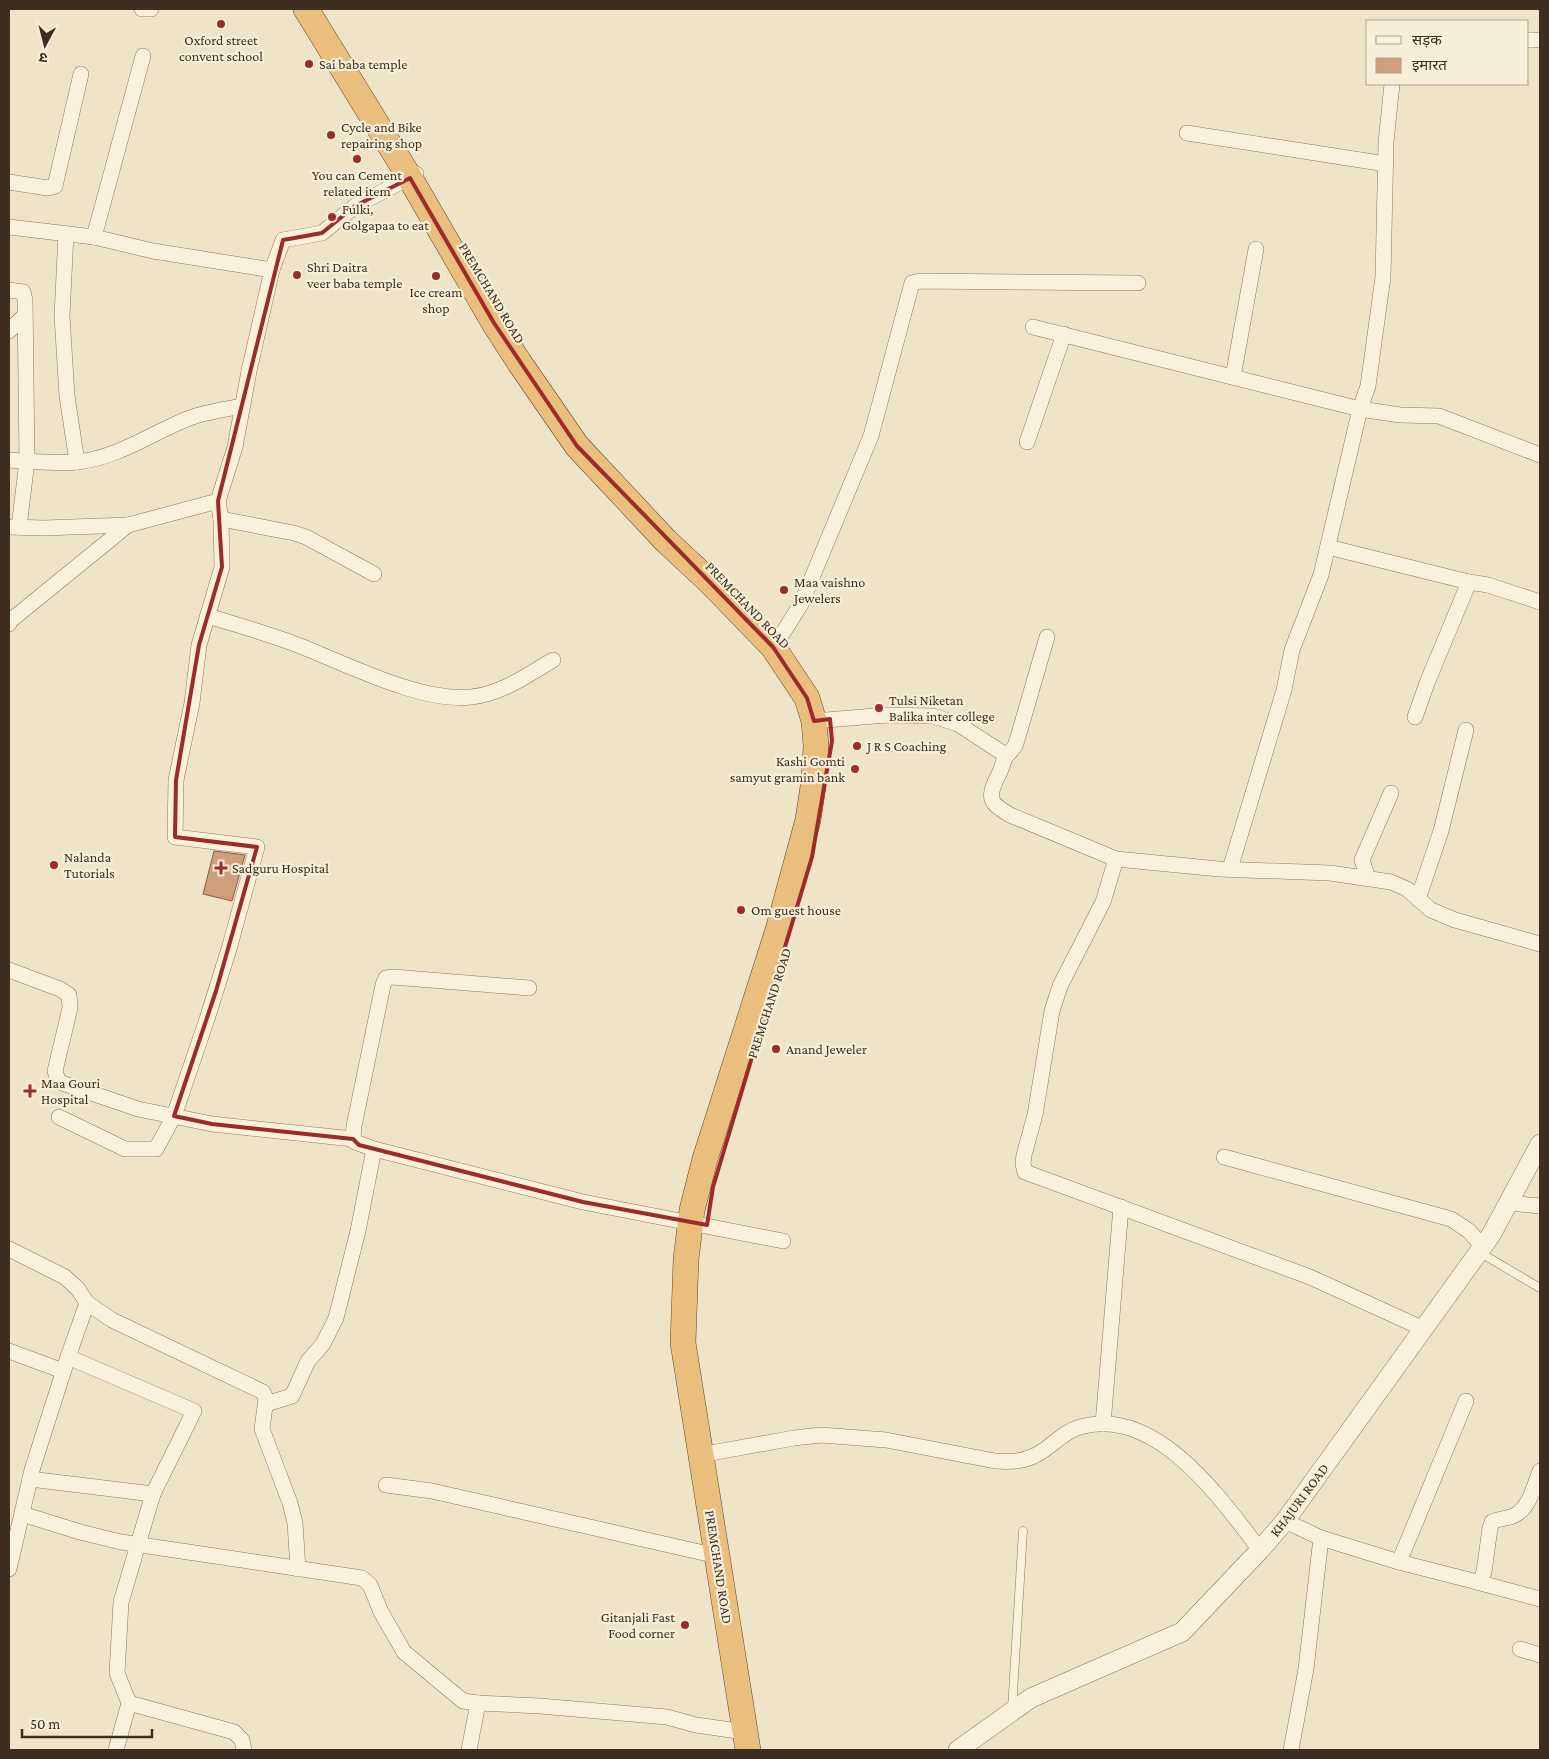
<svg xmlns="http://www.w3.org/2000/svg" width="1549" height="1759" font-family="'Crimson Pro','Noto Sans Devanagari',serif">
	<rect width="100%" height="100%" fill="#f0e4c8"/>
	<!-- building -->
	<path fill="#cf9f7d" stroke="#8d5f41" d="M214,851L245,855L232,901L203,894Z"/>
	<g fill="none" stroke-linecap="round" stroke-linejoin="round">
		<!-- service casing -->
		<g stroke="#8d765c" stroke-width="9">
			<g id="service">
				<path d="M1479,1252L1540,1288"/>
				<path d="M1012,1709L1023,1531"/>
			</g>
		</g>
		<!-- minor casing -->
		<g stroke="#8d765c" stroke-width="16">
			<g id="minor">
				<path d="M142,9H151"/>
				<path d="M1528,40H1540"/>
				<path d="M1187,133L1386,164"/>
				<path d="M9,182L48,188L55,186L81,74"/>
				<path d="M9,227L94,237L153,251L272,270L283,240L322,233L355,206L416,174"/>
				<path d="M66,234L62,316L67,396L77,462"/>
				<path d="M94,237L143,56"/>
				<path d="M9,290L23,292L25,300L27,461L19,527"/>
				<path d="M1033,327L1360,409L1400,415L1439,416L1540,455"/>
				<path d="M9,331L25,315"/>
				<path d="M1233,377L1256,249"/>
				<path d="M1027,442L1064,334"/>
				<path d="M9,460C30,461 57,464 77,462C115,458 146,437 180,422C199,413 221,410 242,406"/>
				<path d="M221,519L294,533L306,537L374,574"/>
				<path d="M10,527L43,528L128,525"/>
				<path d="M1328,547L1469,582"/>
				<path d="M208,616C237,625 266,633 295,644C343,662 420,703 471,697C502,694 527,675 553,660"/>
				<path d="M9,624L10,621L128,525L218,501L235,447L249,371L272,270"/>
				<path d="M781,636L801,604L871,436L912,283L920,281L1138,283"/>
				<path d="M1415,717L1427,683L1469,582L1488,585L1540,602"/>
				<path d="M814,721L887,715L933,716L958,724L1004,754C1007,769 984,790 994,803C998,808 1005,812 1010,815L1116,859L1219,869L1330,873L1391,882L1407,889L1431,910L1455,920L1540,944"/>
				<path d="M1005,758L1015,746L1018,737L1047,637"/>
				<path d="M1116,859L1103,902L1060,986L1052,1011L1035,1115L1024,1155L1023,1164L1025,1172L1310,1277L1424,1329"/>
				<path d="M1230,869L1284,690L1292,650L1321,575L1360,409L1368,386L1383,277L1386,142L1392,84"/>
				<path d="M1368,878L1362,860L1391,793"/>
				<path d="M1418,899L1441,831L1466,730"/>
				<path d="M9,970L60,989L69,995L70,1008L55,1071L58,1080L62,1083L138,1109L212,1124L353,1139"/>
				<path d="M529,988L393,977L386,978L383,985L354,1126L353,1139L355,1142L374,1149L583,1202L783,1241"/>
				<path d="M59,1117L125,1149H156L174,1116L207,1019L229,949L257,847L175,837L176,780L192,703L199,645L222,567L221,519L218,501"/>
				<path d="M1224,1157L1451,1219L1469,1231L1483,1247"/>
				<path d="M1509,1203L1540,1206"/>
				<path d="M9,1249L65,1277L78,1289L87,1303L112,1320L263,1392L266,1399L262,1429L290,1503L295,1523L298,1569"/>
				<path d="M9,1351L63,1371"/>
				<path d="M68,1357L87,1303"/>
				<path d="M266,1404L292,1396L308,1361L323,1344L336,1318L358,1231L374,1149"/>
				<path d="M1103,1424L1121,1207"/>
				<path d="M700,1455L794,1438L821,1435L886,1440L995,1461C1010,1462 1022,1462 1036,1455C1052,1447 1062,1432 1080,1427C1156,1405 1221,1499 1260,1550"/>
				<path d="M30,1479L153,1494"/>
				<path d="M386,1485L432,1491L717,1556"/>
				<path d="M22,1514L80,1532L121,1542L362,1578L370,1585L381,1612L404,1652L463,1701L478,1703L469,1750"/>
				<path d="M1285,1521L1321,1538L1306,1669L1291,1750"/>
				<path d="M1321,1538L1399,1562L1477,1582L1482,1577L1484,1572L1490,1528L1492,1522C1499,1518 1508,1519 1515,1515C1530,1507 1534,1486 1540,1471"/>
				<path d="M1399,1562L1466,1401"/>
				<path d="M9,1569L32,1470L68,1357L194,1411L153,1494L121,1602L117,1673L129,1703L116,1750"/>
				<path d="M1477,1582L1540,1599"/>
				<path d="M1520,1649L1540,1655"/>
				<path d="M129,1703L234,1732L242,1740L244,1750"/>
				<path d="M478,1703L540,1706L667,1717L696,1725L745,1732"/>
			</g>
		</g>
		<!-- tertiary casing -->
		<g stroke="#8d765c" stroke-width="20">
			<path id="tertiary" d="M958,1750L1031,1698L1182,1632L1260,1550L1285,1521L1491,1235L1540,1144"/>
		</g>
		<!-- trunk casing -->
		<g stroke="#5b4430" stroke-width="26">
			<path id="trunk" d="M306,9L410,178L494,323L519,362L577,446L666,541L710,582L773,647L807,698L814,721L816,746L814,780L808,820L778,930L705,1159L692,1210L686,1259L683,1343L748,1750"/>
		</g>
		<!-- service -->
		<use href="#service" stroke="#faf1dc" stroke-width="8"/>
		<!-- minor -->
		<use href="#minor" stroke="#faf1dc" stroke-width="15"/>
		<!-- tertiary -->
		<use href="#tertiary" stroke="#faf1dc" stroke-width="19"/>
		<!-- trunk -->
		<use href="#trunk" stroke="#eabe7c" stroke-width="25"/>
	</g>
	<!-- marked area -->
	<path fill="none" stroke="#9e2a2b" stroke-width="4" stroke-linejoin="round" d="M410,178L494,323L577,446L773,647L807,698L814,721L830,719L832,741L812,857L713,1187L707,1225L583,1202L359,1145L353,1139L212,1124L174,1116L216,991L257,847L175,837L176,780L199,645L222,567L218,501L283,240L322,233L355,206Z"/>
	<!-- markers -->
	<g fill="#9e2a2b" stroke="#f7eed8" stroke-width="2">
		<circle cx="221" cy="24" r="5"/>
		<circle cx="309" cy="64" r="5"/>
		<circle cx="331" cy="135" r="5"/>
		<circle cx="357" cy="159" r="5"/>
		<circle cx="332" cy="217" r="5"/>
		<circle cx="297" cy="275" r="5"/>
		<circle cx="436" cy="276" r="5"/>
		<circle cx="784" cy="590" r="5"/>
		<circle cx="879" cy="708" r="5"/>
		<circle cx="857" cy="746" r="5"/>
		<circle cx="855" cy="769" r="5"/>
		<circle cx="54" cy="865" r="5"/>
		<path d="M218.5 860.5h5v5h5v5h-5v5h-5v-5h-5v-5h5z"/>
		<circle cx="741" cy="910" r="5"/>
		<circle cx="776" cy="1049" r="5"/>
		<path d="M27.5 1083.5h5v5h5v5h-5v5h-5v-5h-5v-5h5z"/>
		<circle cx="685" cy="1625" r="5"/>
	</g>
	<g text-anchor="middle" dominant-baseline="central" stroke-width="4.5" stroke-linejoin="round" paint-order="stroke">
		<!-- poi labels -->
		<g font-size="14" fill="#3d2e20" stroke="#f7eed8" text-anchor="start">
			<text x="221" y="40" text-anchor="middle">Oxford street<tspan x="221" dy="16">convent school</tspan></text>
			<text x="319" y="64">Sai baba temple</text>
			<text x="341" y="127">Cycle and Bike<tspan x="341" dy="16">repairing shop</tspan></text>
			<text x="357" y="175" text-anchor="middle">You can Cement<tspan x="357" dy="16">related item</tspan></text>
			<text x="342" y="209">Fulki,<tspan x="342" dy="16">Golgapaa to eat</tspan></text>
			<text x="307" y="267">Shri Daitra<tspan x="307" dy="16">veer baba temple</tspan></text>
			<text x="436" y="292" text-anchor="middle">Ice cream<tspan x="436" dy="16">shop</tspan></text>
			<text x="794" y="582">Maa vaishno<tspan x="794" dy="16">Jewelers</tspan></text>
			<text x="889" y="700">Tulsi Niketan<tspan x="889" dy="16">Balika inter college</tspan></text>
			<text x="867" y="746">J R S Coaching</text>
			<text x="845" y="761" text-anchor="end">Kashi Gomti<tspan x="845" dy="16">samyut gramin bank</tspan></text>
			<text x="64" y="857">Nalanda<tspan x="64" dy="16">Tutorials</tspan></text>
			<text x="232" y="868">Sadguru Hospital</text>
			<text x="751" y="910">Om guest house</text>
			<text x="786" y="1049">Anand Jeweler</text>
			<text x="41" y="1083">Maa Gouri<tspan x="41" dy="16">Hospital</tspan></text>
			<text x="675" y="1617" text-anchor="end">Gitanjali Fast<tspan x="675" dy="16">Food corner</tspan></text>
		</g>
		<!-- street labels -->
		<g font-size="14" fill="#3d2e20" stroke="#f7eed8">
			<text transform="translate(492 293) rotate(59)">PREMCHAND ROAD</text>
			<text transform="translate(748 605) rotate(46)">PREMCHAND ROAD</text>
			<text transform="translate(769 1003) rotate(-72)">PREMCHAND ROAD</text>
			<text transform="translate(1299 1500) rotate(-53)">KHAJURI ROAD</text>
			<text transform="translate(719 1567) rotate(81)">PREMCHAND ROAD</text>
		</g>
	</g>
	<!-- border -->
	<rect width="1549" height="1759" fill="none" stroke="#3d2e20" stroke-width="20"/>
	<!-- legend -->
	<rect x="1366" y="20" width="162" height="65" fill="#f7eed8" stroke="#ada18e"/>
	<rect x="1376" y="36" width="25" height="8" fill="#faf1dc" stroke="#ada18e"/>
	<text x="1412" y="45" font-size="15" fill="#3d2e20">सड़क</text>
	<rect x="1376" y="58" width="25" height="15" fill="#cf9f7d" stroke="#ada18e"/>
	<text x="1412" y="70" font-size="15" fill="#3d2e20">इमारत</text>
	<!-- north arrow -->
	<g transform="translate(45 45) rotate(187)" stroke="#f7eed8" stroke-width="4" paint-order="stroke">
	<path d="M0-4L9 19L0 12L-9 19Z" fill="#3d2e20"/>
	<text y="-8" font-size="14" font-weight="bold" text-anchor="middle" fill="#3d2e20">उ</text>
	</g>
	<!-- scale -->
	<path d="M22 1729v8h130v-8" fill="none" stroke="#3d2e20" stroke-width="2.5"/>
	<text x="30" y="1729" font-size="15" fill="#3d2e20" stroke="#f7eed8" stroke-width="4" paint-order="stroke">50 m</text>
</svg>
